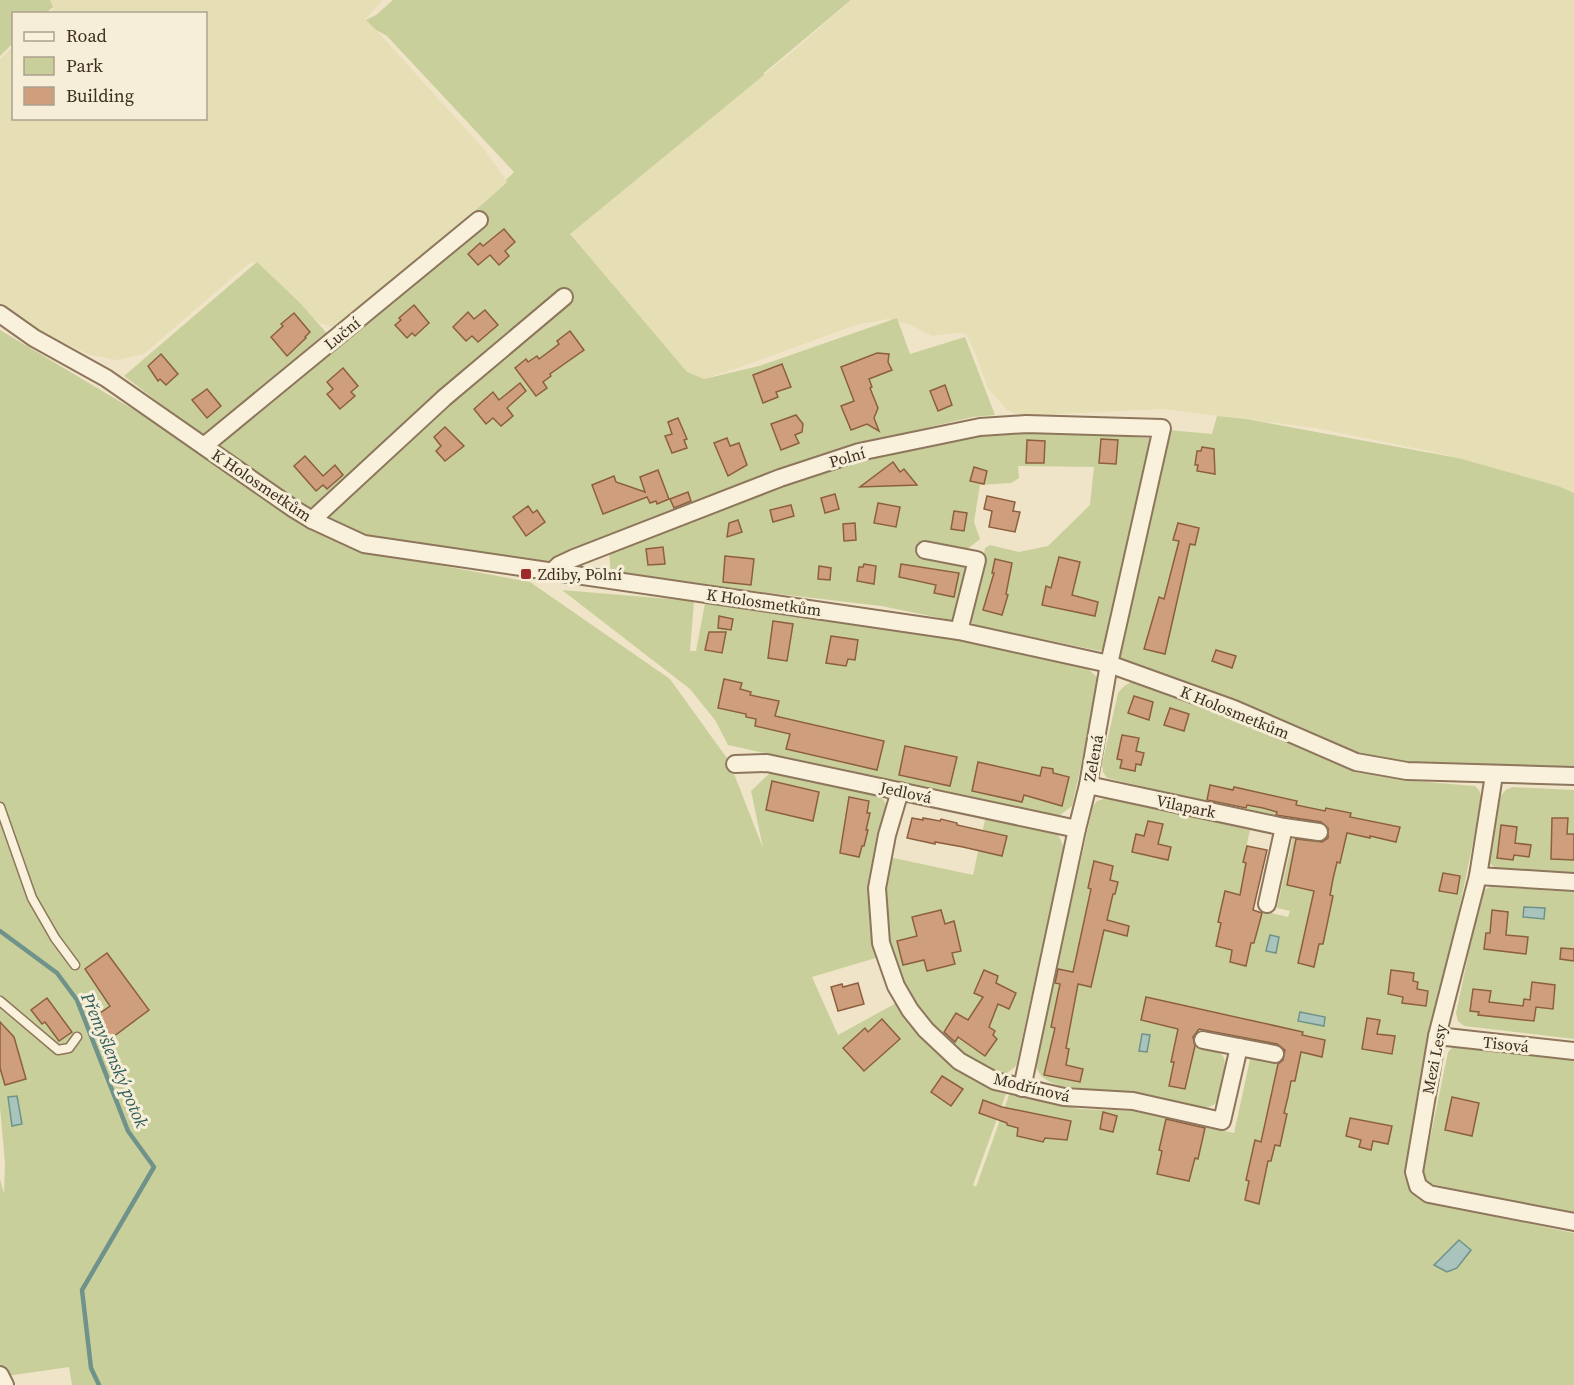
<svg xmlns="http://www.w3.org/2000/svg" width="1574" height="1385" font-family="'Source Serif 4',serif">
	<rect width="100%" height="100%" fill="#f0e4c8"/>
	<!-- farmland -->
	<g fill="#e6deb5">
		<path d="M50,0H383L366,19L483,148L507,181L351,324L341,329L319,323L257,262L248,264L144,354L117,360L90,355L39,331L0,305V59L13,47L14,118H206V14L50,13L53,10Z"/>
		<path d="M852,0H1574V493L1558,486L1443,454L1316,428L1162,409L1022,416L1007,410L988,388L975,353L966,334L956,333L932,336L911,325L888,319L856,325L735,369L703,379L687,372L569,234L792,52Z"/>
	</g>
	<!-- green -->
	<g fill="#c9cf9b">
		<path d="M0,0H50L53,7L46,13L14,14L13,43L0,56Z"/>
		<path d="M393,0H851L764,73V75L570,234L687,372L704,379L759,366L897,318L910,354L965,337L995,415L973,417L938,425L802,463L693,506L688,493L671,499L676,512L547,562L535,563L357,535L325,522L233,459L124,376L257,262L300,303L332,339L507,182L506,180L514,172L387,36L376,30L366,20L376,15Z"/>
		<path d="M0,330L146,417L323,534L363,551L530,582L670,679L729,761L763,848L751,791L775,768L878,793L885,802L887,812L879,957L812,977L838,1035L898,1002L1007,1091L973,1185L976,1187L1010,1092L1079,1109L1136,1111L1166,1118L1159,1149L1162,1151L1157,1174L1189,1181L1195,1158H1198L1205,1127L1234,1133L1251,1055L1278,1061L1281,1048L1267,1044L1271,1025L1262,1022L1261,1026L1248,1019L1188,1006L1186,1009L1169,1005V1002L1160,1000L1155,1019L1199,1029L1195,1046C1204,1048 1217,1049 1223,1056C1228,1062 1221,1096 1216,1103C1212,1107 1207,1108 1202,1107C1181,1103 1160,1096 1139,1093C1114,1089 1032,1098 1036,1059L1093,806L1097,801L1107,798L1250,830L1243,862L1246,863L1241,886L1258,890L1257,893L1246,890L1236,909L1239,894L1225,891L1218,922L1221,923L1216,946L1232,950L1230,962L1245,966L1251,942L1255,943L1262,911L1288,917L1290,911L1277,908L1294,833L1325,839L1327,829L1316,826L1319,810L1296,805V801L1272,795L1277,812L1276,817L1246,810L1247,805L1259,792L1234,787L1233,790L1210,785L1206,802L1107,778L1103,772L1102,764L1118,693C1125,684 1130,681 1141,681L1415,776V781L1475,786L1479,790L1482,799L1405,1170C1407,1186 1411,1197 1427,1202L1574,1233V1385H72L69,1367L7,1376L0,1385V1179L4,1194L5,1163L0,1108Z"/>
		<path d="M1217,416L1246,419L1458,458L1558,486L1574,493V768L1425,767L1355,755L1117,657L1169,430L1212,434Z"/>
		<path d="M997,431L1097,434L1158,439L1105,648L1100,651L975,625L969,619L985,548L990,545L1019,552L1048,546L1090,505L1094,467L1018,466L1019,478L1011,483L980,485L974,522L980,539L961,554L918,545L917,553L968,564L960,622L881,606L611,574L609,553L800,479L866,458Z"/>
		<path d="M562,590L694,601L690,651H696L705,603L893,630L1009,649L1086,667L1097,677L1098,690L1072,806L1059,816H1051L728,745L715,720L690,689Z"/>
		<path d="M1513,787L1574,790V873L1497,869L1489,863L1488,858L1501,795L1507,789Z"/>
		<path d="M986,815L1051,830L1058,834L1064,848L1016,1066L1006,1074L1000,1075C988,1069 975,1063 963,1056C947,1045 934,1029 922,1013C888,965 879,915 889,857L973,875Z"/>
		<path d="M1491,887L1574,892V1039L1464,1026L1458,1021L1456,1013L1481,895L1485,889Z"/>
		<path d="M1455,1045L1574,1058V1214L1430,1184L1427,1182L1423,1173L1448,1052Z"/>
	</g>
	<!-- water -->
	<g fill="#a9c4bc" stroke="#6f938a" stroke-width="1.5">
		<path d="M1524,907L1545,908L1544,919L1523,917Z"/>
		<path d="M1270,935L1279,937L1276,953L1266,951Z"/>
		<path d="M1300,1012L1325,1017L1324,1026L1298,1021Z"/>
		<path d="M1142,1034L1150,1035L1147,1052L1139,1051Z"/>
		<path d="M17,1096L22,1124L12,1126L8,1097Z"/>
		<path d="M1459,1240L1471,1250L1457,1268L1447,1272L1434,1265Z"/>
	</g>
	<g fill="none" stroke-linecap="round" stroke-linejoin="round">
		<!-- stream -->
		<path stroke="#6f938a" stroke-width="4.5" d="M0,931L57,973L77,1000L128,1131L154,1167L82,1290L91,1368L99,1385"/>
	</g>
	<!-- building -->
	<g fill="#cf9f7d" stroke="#8d5f41" stroke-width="1.5">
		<path d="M504,229L515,242L505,251L509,256L499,265L490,255L478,265L468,254L480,243L483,246Z"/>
		<path d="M414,305L429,323L415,336L412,333L407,338L395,325L401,320L399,318Z"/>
		<path d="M485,310L498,325L478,342L472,336L466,341L453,327L468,312L474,319Z"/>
		<path d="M294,313L310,332L305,337L306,338L287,356L271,337L283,326L281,324Z"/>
		<path d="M570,331L584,350L550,374L551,376L543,382L547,388L536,396L515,368L526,359L528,362L537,356L539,359L559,344L557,341Z"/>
		<path d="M877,353L889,354L888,362L892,370L869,379L872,387L870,388L878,408L874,418L879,431L867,424L851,430L841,406L854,401L841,367Z"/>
		<path d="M161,354L178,374L166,385L160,379L158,381L148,366Z"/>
		<path d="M782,364L791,387L776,392L778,397L763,403L753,375Z"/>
		<path d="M343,368L358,386L351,392L355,396L340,409L327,394L333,389L327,382Z"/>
		<path d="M520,383L526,391L507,408L513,416L501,426L493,418L486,424L474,409L493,392L499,400Z"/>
		<path d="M945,385L952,405L938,411L930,391Z"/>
		<path d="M207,389L221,406L207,418L192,400Z"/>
		<path d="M796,415L803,424L802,432L795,435L799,443L781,450L771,424Z"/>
		<path d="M678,418L687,439L684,440L687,448L672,453L665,436L672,434L668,422Z"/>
		<path d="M445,427L464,446L445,461L436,451L441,446L434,437Z"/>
		<path d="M727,438L730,446L739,443L747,465L728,476L714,443Z"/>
		<path d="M1101,439L1118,440L1116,464L1099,463Z"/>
		<path d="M1027,440L1045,441L1044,463H1026Z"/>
		<path d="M1202,447L1214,449L1215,474L1197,471L1198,465H1195L1197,451H1201Z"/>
		<path d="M305,456L323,476L335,465L343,475L327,489L323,485L316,491L294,466Z"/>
		<path d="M893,462L900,472L904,469L917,485L860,487Z"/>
		<path d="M974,467L987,471L984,484L970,481Z"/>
		<path d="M658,470L669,499L657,504L656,501L650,503L647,497L603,514L592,485L614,476L616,482L645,492L640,477Z"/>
		<path d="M688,492L691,501L674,508L670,499Z"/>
		<path d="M835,494L839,509L825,513L821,498Z"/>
		<path d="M987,496L1015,502L1013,511L1020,512L1015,532L989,527L992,511L984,509Z"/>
		<path d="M878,503L900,507L896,527L874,523Z"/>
		<path d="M791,505L794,516L773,522L770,510Z"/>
		<path d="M528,506L533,513L537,510L545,522L526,536L513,517Z"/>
		<path d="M954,511L967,513L964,531L951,529Z"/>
		<path d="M738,520L742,532L727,537L729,523Z"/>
		<path d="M855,523L856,540L844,541L843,524Z"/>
		<path d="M1178,523L1199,528L1195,545L1190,544L1165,654L1144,649L1159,597L1164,599L1179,541L1173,540Z"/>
		<path d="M663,547L665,564L648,565L646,549Z"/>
		<path d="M725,556L754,559L751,585L723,582Z"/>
		<path d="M1059,557L1080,562L1072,595L1098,602L1095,616L1042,605L1046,586L1051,588Z"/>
		<path d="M995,559L1012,563L1006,594L1008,595L1002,615L983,610L994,573H992Z"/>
		<path d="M864,564L876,566L874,584L857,581L859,567H863Z"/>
		<path d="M901,564L959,573L954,597L934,593L936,585L899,577Z"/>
		<path d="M819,566L831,568L830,580L818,579Z"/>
		<path d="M719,616L733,619L731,630L718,628Z"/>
		<path d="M773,621L793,624L787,661L768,658Z"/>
		<path d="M709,632H726L722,653L705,650Z"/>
		<path d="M831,636L858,640L855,660L848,659L846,666L826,663Z"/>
		<path d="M1216,650L1236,656L1232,668L1212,661Z"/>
		<path d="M724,679L742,683L740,689L751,692L750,695L779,701L775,716L884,741L877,770L786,749L790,734L755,726L756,719L746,717V714L718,708Z"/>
		<path d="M1134,696L1153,702L1149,720L1128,713Z"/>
		<path d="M1170,708L1189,714L1184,731L1164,725Z"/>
		<path d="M1122,735L1139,738L1136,751L1144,753L1141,765L1136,764L1135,771L1120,768L1122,760L1117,759Z"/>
		<path d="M905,746L957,757L950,786L899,775Z"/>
		<path d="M978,762L1040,776L1042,767L1053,769V773L1069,777L1062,806L1024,795L1022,802L972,791Z"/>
		<path d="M772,781L819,792L813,821L766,810Z"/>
		<path d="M1210,785L1233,790L1234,787L1297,801L1296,805L1325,811L1326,808L1351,813L1350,817L1400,827L1396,842L1370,836V838L1347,833L1340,863L1337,862L1333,879L1330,895L1333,896L1323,944H1319L1314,967L1298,963L1314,891L1287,885L1296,839L1322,842L1328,838V828L1321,822L1276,815L1277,812L1263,808L1247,805L1246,808L1207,800Z"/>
		<path d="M849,797L869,801L867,813H870L866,830H868L864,846H862L859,857L840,853Z"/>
		<path d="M912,818L923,820V818L940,821L941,819L957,823V825L1007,836L1002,856L963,847L935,842V844L907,838Z"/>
		<path d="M1552,818H1568L1567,834H1574V860L1551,859Z"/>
		<path d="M1148,821L1163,824L1158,844L1171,847L1168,860L1132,852L1136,834L1144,836Z"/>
		<path d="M1501,825L1517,827L1515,843L1531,845L1529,857L1514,855L1513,860L1497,858Z"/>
		<path d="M1247,846L1267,850L1253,910L1262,913L1254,943H1251L1246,966L1230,962L1232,950L1216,946L1221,923L1218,922L1225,891L1240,895L1246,863L1243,862Z"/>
		<path d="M1094,861L1113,866L1110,880L1118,882L1115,894H1113L1107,920L1129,926L1127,936L1104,930L1091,987L1078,984L1066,1048L1069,1049L1066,1065L1083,1069L1080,1082L1044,1075L1055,1028L1051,1027L1060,984L1055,983L1058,969L1073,972L1091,889L1088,888Z"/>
		<path d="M1443,873L1460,876L1457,894L1439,891Z"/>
		<path d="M941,910L945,924L954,921L961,951L952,953L955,964L927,971L924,960L903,965L897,941L917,936L912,917Z"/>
		<path d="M1492,910L1508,912L1506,935L1528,937L1526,954L1484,949L1486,933H1490Z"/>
		<path d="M1561,948L1574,949V961L1560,959Z"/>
		<path d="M107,953L149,1010L109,1040L93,1018L110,1006L85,969Z"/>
		<path d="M984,970L998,976L996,983L1016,993L1009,1009L998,1004L989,1027L995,1031L993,1035L997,1039L985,1056L958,1037L955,1042L944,1032L956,1013L968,1020L983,997L974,993Z"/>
		<path d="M1391,970L1414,973L1413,981L1418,982L1417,989L1428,991L1426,1006L1402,1003L1403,997L1388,994Z"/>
		<path d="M1532,982L1555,985L1553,1009L1536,1007L1534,1021L1478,1015L1479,1012L1470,1011L1473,989L1491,991L1489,1002L1523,1006L1524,999L1530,1000Z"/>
		<path d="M858,983L864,1004L838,1011L831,987L842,984L843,987Z"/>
		<path d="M1146,997L1303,1032L1302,1035L1325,1040L1322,1057L1301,1052L1295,1081H1291L1288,1097L1284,1113L1287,1114L1280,1146L1275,1145L1271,1161H1268L1259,1204L1245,1200L1249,1181L1246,1180L1255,1140L1261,1142L1278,1064L1283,1060L1285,1050L1277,1044L1199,1029L1193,1037L1195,1046L1185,1089L1169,1086L1174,1062H1171L1178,1029L1141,1020Z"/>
		<path d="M47,998L72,1032L59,1041L45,1022L42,1024L31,1010Z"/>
		<path d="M1367,1018L1380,1020L1377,1034L1395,1036L1392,1054L1362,1049Z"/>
		<path d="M882,1019L900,1039L864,1071L843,1048L865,1028L868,1032Z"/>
		<path d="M0,1022L14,1037L26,1079L5,1085L0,1068Z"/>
		<path d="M942,1076L963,1089L951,1106L931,1092Z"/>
		<path d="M1452,1097L1479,1103L1472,1136L1445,1130Z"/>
		<path d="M983,1100L1002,1107L1071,1121L1067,1140L1045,1138L1043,1142L1017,1136L1018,1128L1007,1125V1123L979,1113Z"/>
		<path d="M1103,1112L1117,1116L1113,1132L1100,1129Z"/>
		<path d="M1350,1118L1392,1126L1388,1144L1373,1141L1371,1150L1359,1147L1361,1140L1346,1136Z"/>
		<path d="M1166,1119L1205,1128L1198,1159L1195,1158L1189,1181L1157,1174L1162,1151L1159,1150Z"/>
	</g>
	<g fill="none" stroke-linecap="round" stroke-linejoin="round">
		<!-- lane casing -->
		<g stroke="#8d765c" stroke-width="11">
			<g id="lane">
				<path d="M0,807L32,898L55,938L75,965"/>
				<path d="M0,1001L58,1050L69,1048L77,1037"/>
			</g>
		</g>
		<!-- street casing -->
		<g stroke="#8d765c" stroke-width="20">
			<g id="street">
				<path d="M0,314L34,338L106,378L294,509L312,520L364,544L959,631L1109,664L1234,709L1356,762L1407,771L1574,776"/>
				<path d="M204,446L479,220"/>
				<path d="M312,520L444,398L564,297"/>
				<path d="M925,550L977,560L959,631"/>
				<path d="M552,572L559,565L574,558L780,478L859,452L980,427L1026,424L1162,428L1109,664L1088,785L1077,829L1022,1088"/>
				<path d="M735,764L767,763L1077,829"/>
				<path d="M1494,775L1478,876L1437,1036L1414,1172L1418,1186L1429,1194L1574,1222"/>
				<path d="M1088,785L1284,827L1319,832"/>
				<path d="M900,791L887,835L877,888L881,943L896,986L910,1010L926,1030L959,1061L995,1081L1064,1097L1133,1101L1222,1121L1239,1047L1203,1040"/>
				<path d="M1478,876L1574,882"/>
				<path d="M1267,904L1284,827"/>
				<path d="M1437,1036L1574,1051"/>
				<path d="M1239,1047L1275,1054"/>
				<path d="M0,1375L5,1385"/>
			</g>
		</g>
		<!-- lane -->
		<use href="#lane" stroke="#faf1dc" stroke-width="8"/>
		<!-- street -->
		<use href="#street" stroke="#faf1dc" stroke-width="16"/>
	</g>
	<!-- markers -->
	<rect fill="#9e2a2b" stroke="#f7eed8" stroke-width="2" x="520" y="568" width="12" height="12" rx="3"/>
	<g text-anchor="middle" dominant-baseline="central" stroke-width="6" stroke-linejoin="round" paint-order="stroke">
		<!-- street labels -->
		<g font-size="16" fill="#3d2e20" stroke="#f7eed8">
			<text transform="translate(342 333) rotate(-39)">Luční</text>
			<text transform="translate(847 457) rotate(-16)">Polní</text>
			<text transform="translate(262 485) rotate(34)">K Holosmetkům</text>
			<text transform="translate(764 602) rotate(8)">K Holosmetkům</text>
			<text transform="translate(1235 712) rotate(22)">K Holosmetkům</text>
			<text transform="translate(1093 758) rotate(-80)">Zelená</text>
			<text transform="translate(906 792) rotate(12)">Jedlová</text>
			<text transform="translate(1186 806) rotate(12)">Vilapark</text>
			<text transform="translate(1506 1044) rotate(6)">Tisová</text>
			<text transform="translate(1434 1059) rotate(-79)">Mezi Lesy</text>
			<text transform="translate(1032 1087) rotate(14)">Modřínová</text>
		</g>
		<!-- poi labels -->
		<g font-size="16" fill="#3d2e20" stroke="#f7eed8" text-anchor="start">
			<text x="538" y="574">Zdiby, Polní</text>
		</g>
		<!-- water labels -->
		<g font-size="18" font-style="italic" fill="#2f5d5a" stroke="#f7eed8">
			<text transform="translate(115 1060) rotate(67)">Přemyšlenský potok</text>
		</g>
	</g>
	<!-- legend -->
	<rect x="12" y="12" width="195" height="108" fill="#f7eed8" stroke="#ada18e" stroke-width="1.5"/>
	<rect x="24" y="32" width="30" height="9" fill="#faf1dc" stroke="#ada18e" stroke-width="1.5"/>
	<text x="66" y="42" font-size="18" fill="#3d2e20">Road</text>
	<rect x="24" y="57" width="30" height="18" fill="#c9cf9b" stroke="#ada18e" stroke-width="1.5"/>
	<text x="66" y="72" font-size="18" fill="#3d2e20">Park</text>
	<rect x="24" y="87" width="30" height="18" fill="#cf9f7d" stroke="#ada18e" stroke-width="1.5"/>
	<text x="66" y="102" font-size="18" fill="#3d2e20">Building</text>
</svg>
